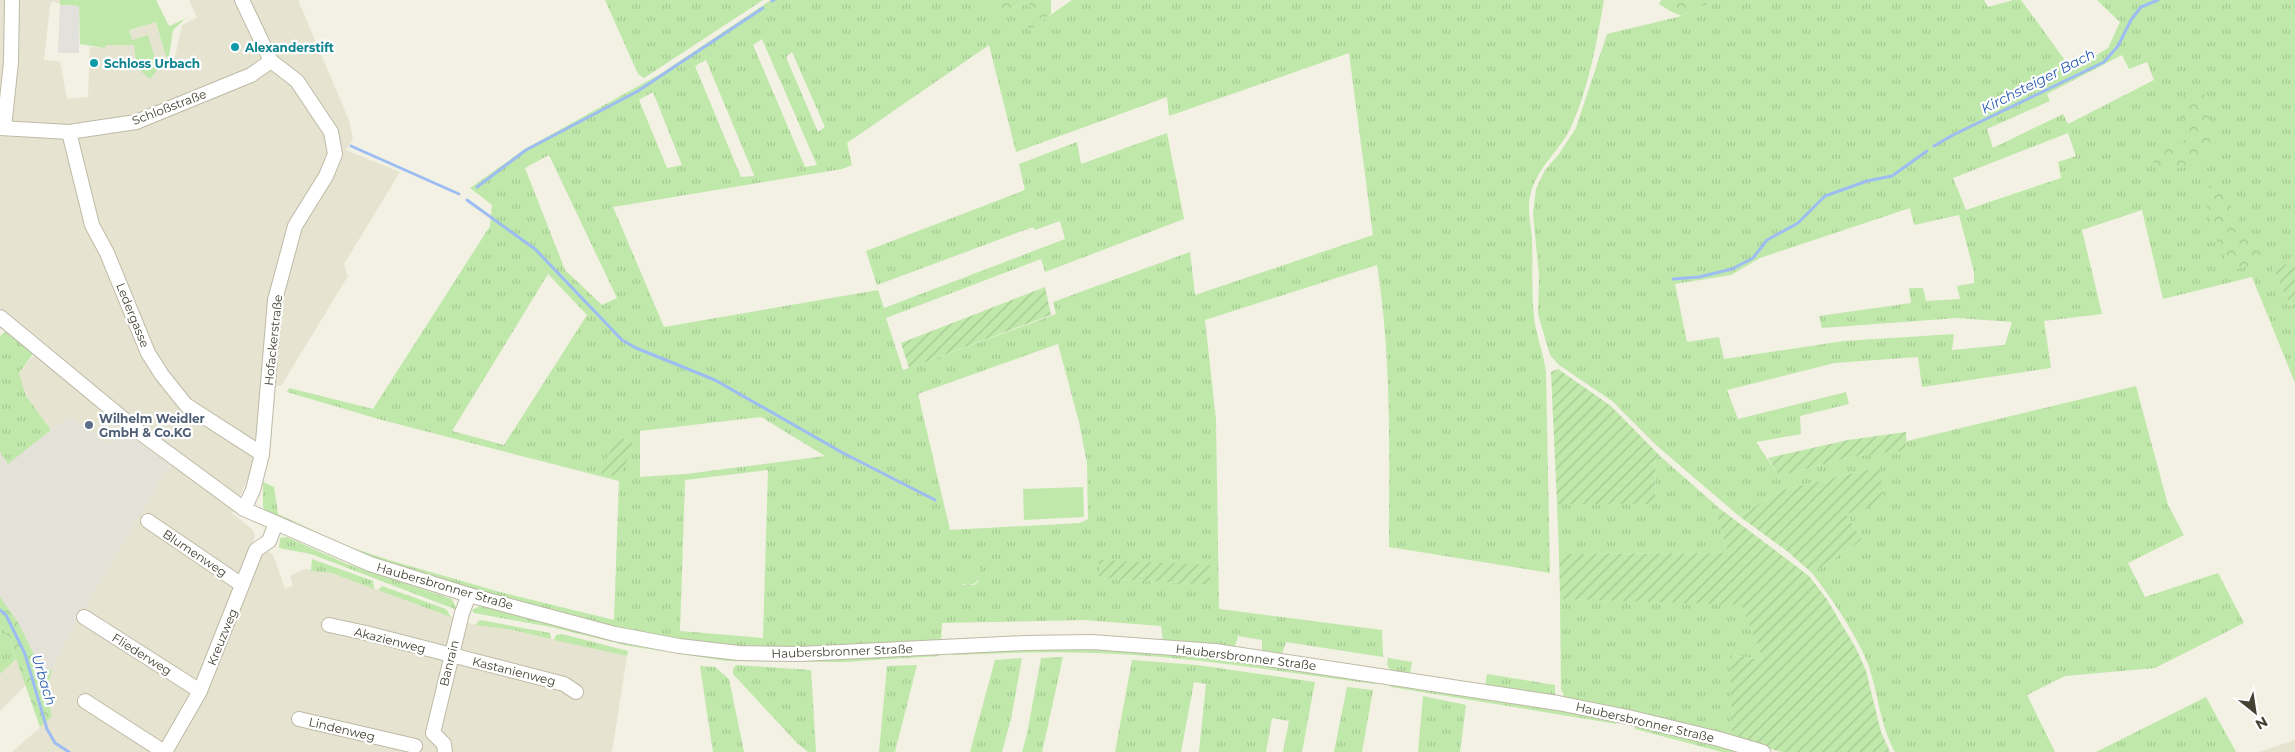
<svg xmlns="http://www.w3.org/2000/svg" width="2295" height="752" font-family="Montserrat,sans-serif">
	<defs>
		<pattern id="grass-tufts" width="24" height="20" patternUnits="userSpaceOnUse" patternTransform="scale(1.25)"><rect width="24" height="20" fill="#bfe8aa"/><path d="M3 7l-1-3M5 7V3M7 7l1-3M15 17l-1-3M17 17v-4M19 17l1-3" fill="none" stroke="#a5c893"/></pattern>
		<pattern id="forest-crowns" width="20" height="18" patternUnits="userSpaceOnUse" patternTransform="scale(1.25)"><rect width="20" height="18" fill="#bfe8aa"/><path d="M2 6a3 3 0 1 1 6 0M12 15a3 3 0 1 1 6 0" fill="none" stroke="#a5c893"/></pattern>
		<pattern id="garden-furrows" width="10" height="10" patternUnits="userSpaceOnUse" patternTransform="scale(1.25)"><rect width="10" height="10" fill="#bfe8aa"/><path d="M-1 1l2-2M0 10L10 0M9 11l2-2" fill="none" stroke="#a5c893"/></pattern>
	</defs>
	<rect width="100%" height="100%" fill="#f2f1e3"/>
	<!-- residential -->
	<g fill="#e6e4d1">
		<path d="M0,0H60V4L52,1L50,7L44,60L60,61L67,99L88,97L90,47L104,48L107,45H133L129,30L156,22L166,57H175L182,25L197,18L189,0H298L349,120L353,139L346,150L400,172L344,264L348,276L281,386L262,385L257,459L232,513L253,530L255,536L252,545L273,554L285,589L293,586L290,576L305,569L332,573L475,625L513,630L627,656L612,752H12L52,717L47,691L52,670L66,640L155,487L178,455L132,416L107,444L70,416L51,430L26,396L19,373L44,343L15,319L0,329Z"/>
		<path d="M16,659L26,685L0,711V674Z"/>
		<path d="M2295,740V752H2259Z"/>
	</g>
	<!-- industrial -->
	<path fill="#e4e1d8" d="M70,416L107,444L121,429L170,465L66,640L52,670L41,669L18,622L0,597V452L8,463Z"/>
	<!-- grass -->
	<g fill="url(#grass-tufts)" fill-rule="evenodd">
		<path d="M605,0H763L644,78L638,74Z"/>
		<path d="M771,0H989L986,3L989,15L1029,3L1032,14L1029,30L1072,0H1604C1597,41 1589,86 1572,125C1560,152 1538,164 1530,196C1527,208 1531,225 1532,238C1533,264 1531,291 1534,317C1536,336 1544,354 1546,373L1550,573L1389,547C1389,452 1392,359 1377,265L1205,320L1216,420L1219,609L1382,630L1383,657L1286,642L1281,656L1262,654V640L1238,636L1234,650L1163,642L1161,626L1085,620L942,623L941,642L801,649L734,647L620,630L381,565L266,513L263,506V482L274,487L278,514L347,546L389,560L500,592L614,620L619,481L382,420L287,392L289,388L373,409L490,226L492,205L470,188L525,149L660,74ZM762,39L817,165L805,167L753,45ZM989,45L1016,152L1167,97L1169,116L1349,53L1373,235L1195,295L1190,252L1053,302L1056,314L903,370L886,318L1041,259L1045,272L1184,219L1167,133L1081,164L1077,142L1019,164L1025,190L866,251L877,285L1033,227L1035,230L1060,221L1065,239L884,308L878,290L664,327L613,207L842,169L852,165L847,143ZM792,52L825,127L818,132L786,57ZM706,60L754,175V176L741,177L695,66ZM653,92L682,165L667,168L639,100ZM549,155L617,298L602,305L565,270L525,168ZM548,274L587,315L504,445L452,431ZM1058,344L1079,422L1087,463L1088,519L1080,523L950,530L918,394ZM761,417L825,456L686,474L640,477V431ZM768,470L763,638L680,631L685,480ZM968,559L979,581L974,585H962L958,564ZM1099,560L1210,585L1100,578Z"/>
		<path d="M1715,0H1984L1988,7L2013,0H2021L2072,70L2108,48L2120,22L2097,0H2295V261L2273,269L2295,316V383L2252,277L2163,299L2142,210L2082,230L2102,314L2044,321L2051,368L1922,387L1918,357L1834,363L1727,390L1738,419L1846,392L1849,404L1800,416L1801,434L1756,442L1779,476L1851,457L1907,449V441L2136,386L2168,505L2184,535L2128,563L2145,597L2218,573L2244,623L2155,668L2065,676L2027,695L2055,752H1895C1880,725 1878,693 1868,664C1857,636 1831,597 1812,573L1862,540L1846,514L1879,467L1782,490L1739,516L1656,445L1612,401L1559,365L1550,355L1538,314L1539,275L1533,214L1536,189L1545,170L1559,154L1576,128L1607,34L1682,16ZM2122,55L2129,69L2147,62L2154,80L2068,124L2063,114L1993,148L1987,129L2050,101L2047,94ZM2068,133L2076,156L2058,162L2061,178L1966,210L1953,178ZM1910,208L1914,225L1959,215L1974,272V283L1957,286L1960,299L1926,301L1923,288H1909L1911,303L1819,316L1822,328L1957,318L2012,322L2005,345L1952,350L1954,334L1844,341L1724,359L1719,337L1687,342L1675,284L1731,275L1760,258Z"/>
		<path d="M5,332L33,354L19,373L26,396L51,430L8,464L0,452V336Z"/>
		<path d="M1660,456L1719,508L1716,512L1728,553L1559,554L1557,504H1655L1656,458Z"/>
		<path d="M287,537L347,564L452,599L457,610L311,554L279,548L280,538Z"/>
		<path d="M312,559L373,581L374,589L332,573L311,571Z"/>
		<path d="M382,586L446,609L451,617L378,590Z"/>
		<path d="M1560,599L1742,604L1763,660L1731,655L1732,738L1566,701L1561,689Z"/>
		<path d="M480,606L676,650L941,652L939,656L844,662L727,661L629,646L551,627L474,613L472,610Z"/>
		<path d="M480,620L550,633L551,639L513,630L475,625Z"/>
		<path d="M0,625L8,636L16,659L0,674Z"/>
		<path d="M562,634L628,651L627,656L554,640L556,635Z"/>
		<path d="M1097,648L1170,653L1378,681L1374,684C1282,672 1189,656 1095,653C1048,651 1001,653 954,655L951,652Z"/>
		<path d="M1063,657L1042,752H1022L1027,734L1041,658Z"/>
		<path d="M1022,658L1011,719L1002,752H970L995,660Z"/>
		<path d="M1388,658L1412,662L1410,674L1392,672L1387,665Z"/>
		<path d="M1132,660L1197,665L1315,682L1302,752H1283L1289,721L1272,718L1266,752H1199L1206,684L1194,682L1181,752H1115Z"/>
		<path d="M736,665L811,670L816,752H808L797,743L733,674V669Z"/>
		<path d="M917,665L895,752H879L887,666Z"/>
		<path d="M700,666L715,667L729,679L744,752H713Z"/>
		<path d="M1487,674L1555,685V695L1551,697L1485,686Z"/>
		<path d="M1387,682L1511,701L1615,721L1617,724L1391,687Z"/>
		<path d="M1347,687L1373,690L1362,752H1334Z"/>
		<path d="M1423,696L1466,705L1460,752H1418Z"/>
		<path d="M2206,697L2236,752H2096Z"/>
		<path d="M1634,725L1744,752H1722L1635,729Z"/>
	</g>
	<!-- forest -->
	<g fill="url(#forest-crowns)">
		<path d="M989,0H1051V14L1029,31L1027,18L1031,14L1029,3L989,15L985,3Z"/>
		<path d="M1661,0H1715L1682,16L1670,11L1659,4Z"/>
		<path d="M2199,90L2207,98L2216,147L2195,164L2157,173L2153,161L2167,148L2192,137L2179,110L2182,98Z"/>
		<path d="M2214,182L2262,251L2259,263L2230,271L2213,231L2203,191Z"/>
		<path d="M0,597L18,622L41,669L52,670L47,691L52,717L40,727L8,636L0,625Z"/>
	</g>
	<!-- park -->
	<g fill="#bfe8aa">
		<path d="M60,0H156L169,26L185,19L173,30L169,56L166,57L156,22L129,30L132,40L148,35L158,69L150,79L137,68L134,45H107L104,48L80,44L79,6L60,5Z"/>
		<path d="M1083,487L1084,517L1024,520L1023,489Z"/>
		<circle cx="968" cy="572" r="13"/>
	</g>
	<!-- garden -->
	<g fill="url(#garden-furrows)">
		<path d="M2295,261V316L2273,269Z"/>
		<path d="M1045,287L1051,315L909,368L901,343Z"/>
		<path d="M1558,369L1611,406L1660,456L1656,458L1655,504H1557L1551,372Z"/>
		<path d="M1906,432L1907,450L1851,457L1779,476L1768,458L1848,440Z"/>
		<path d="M619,437L635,444L619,477L598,472Z"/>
		<path d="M1879,467L1885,502L1846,514L1862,540L1812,573L1787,551L1739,516L1782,490Z"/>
		<path d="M1719,508L1809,576L1826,598L1857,650L1866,671L1881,732L1890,752H1782L1732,738L1730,655L1763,660L1742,605L1560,599L1559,554L1728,553L1716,512Z"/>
		<path d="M1099,560L1210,565V585L1099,578Z"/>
	</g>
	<!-- parking -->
	<path fill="#e2e1dc" d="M60,5L79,6V53H58Z"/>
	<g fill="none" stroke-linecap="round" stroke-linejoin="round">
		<!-- stream -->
		<g stroke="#9dbdf2" stroke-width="3">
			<path d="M772,1L774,0"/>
			<path d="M351,146L459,194"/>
			<path d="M1934,146L1953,135L2104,62L2118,46L2131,20L2141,7L2158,0"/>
			<path d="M477,187L526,150L638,91L763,8"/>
			<path d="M467,200L535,249L622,340L636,348L715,380L843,453L935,500"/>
			<path d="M1673,279L1699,277L1732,269L1753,258L1767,240L1798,223L1825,196L1867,181L1892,176L1927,151"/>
			<path d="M0,610L6,615L25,654L47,729L55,743L69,752"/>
		</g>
		<!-- minor casing -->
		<g stroke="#bebaa6" stroke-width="16">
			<g id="minor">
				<path d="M242,0L271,61L297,81L331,132L335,154L326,176L295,226L275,300L262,454L253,490L244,509"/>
				<path d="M0,128L69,132L136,122L251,75L271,61"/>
				<path d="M4,128L11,62L12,0"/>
				<path d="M69,132L92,225L107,253L148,353L162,375L186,405L262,454"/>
				<path d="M0,317L138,431L244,509L370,564L469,595L615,634L679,646L739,653L800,654L1025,643L1092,642L1215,651L1558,703L1628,717L1719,739L1763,752"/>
				<path d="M148,521L242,585"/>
				<path d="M84,617L200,691"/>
				<path d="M329,625L366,633L564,684L576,692"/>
				<path d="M85,701L164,752"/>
				<path d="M299,719L415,746"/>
				<path d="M433,733L462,613L469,595"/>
				<path d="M433,733L444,744L445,752"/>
				<path d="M165,752L200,691L256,550L269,541L276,523"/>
			</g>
		</g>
		<!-- minor -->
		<use href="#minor" stroke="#fff" stroke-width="14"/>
	</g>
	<!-- markers -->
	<g fill="#0f9aa8" stroke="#fff" stroke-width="2">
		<circle cx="235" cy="47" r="5"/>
		<circle cx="94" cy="63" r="5"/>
	</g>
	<circle fill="#5c6f8a" stroke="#fff" stroke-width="2" cx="89" cy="425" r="5"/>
	<g text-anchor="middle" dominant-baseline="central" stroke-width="4.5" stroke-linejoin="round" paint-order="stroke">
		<!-- culture labels -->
		<g font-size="12" font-weight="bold" fill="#0d838f" stroke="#fff" text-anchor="start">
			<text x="245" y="47">Alexanderstift</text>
			<text x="104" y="63">Schloss Urbach</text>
		</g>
		<!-- street labels -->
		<g font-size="12" fill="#444133" stroke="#fff">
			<text transform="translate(169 107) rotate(-21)">Schloßstraße</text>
			<text transform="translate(133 315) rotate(68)">Ledergasse</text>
			<text transform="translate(273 340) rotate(-84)">Hofackerstraße</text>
			<text transform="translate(195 553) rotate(34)">Blumenweg</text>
			<text transform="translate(445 586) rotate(16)">Haubersbronner Straße</text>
			<text transform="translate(222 637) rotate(-68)">Kreuzweg</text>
			<text transform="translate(390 640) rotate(14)">Akazienweg</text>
			<text transform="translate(842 651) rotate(-2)">Haubersbronner Straße</text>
			<text transform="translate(142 654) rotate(32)">Fliederweg</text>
			<text transform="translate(1246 657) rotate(7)">Haubersbronner Straße</text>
			<text transform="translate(449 663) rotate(-76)">Banrain</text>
			<text transform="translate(514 671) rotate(14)">Kastanienweg</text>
			<text transform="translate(1645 722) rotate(13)">Haubersbronner Straße</text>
			<text transform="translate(342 729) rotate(13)">Lindenweg</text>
		</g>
		<!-- service labels -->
		<g font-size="12" font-weight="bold" fill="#4e5e75" stroke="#fff" text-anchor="start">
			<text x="99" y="418">Wilhelm Weidler<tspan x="99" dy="14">GmbH &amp; Co.KG</tspan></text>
		</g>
		<!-- water labels -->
		<g font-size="14" font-style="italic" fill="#2a5db2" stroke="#fff">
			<text transform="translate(2038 81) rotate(-27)">Kirchsteiger Bach</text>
			<text transform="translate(44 680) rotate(73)">Urbach</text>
		</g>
	</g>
	<!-- north arrow -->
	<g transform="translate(2255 712) rotate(150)" stroke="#ffffff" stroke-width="4" paint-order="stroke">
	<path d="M0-4L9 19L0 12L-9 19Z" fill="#444133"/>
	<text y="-8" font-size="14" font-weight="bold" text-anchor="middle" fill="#444133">N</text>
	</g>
</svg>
